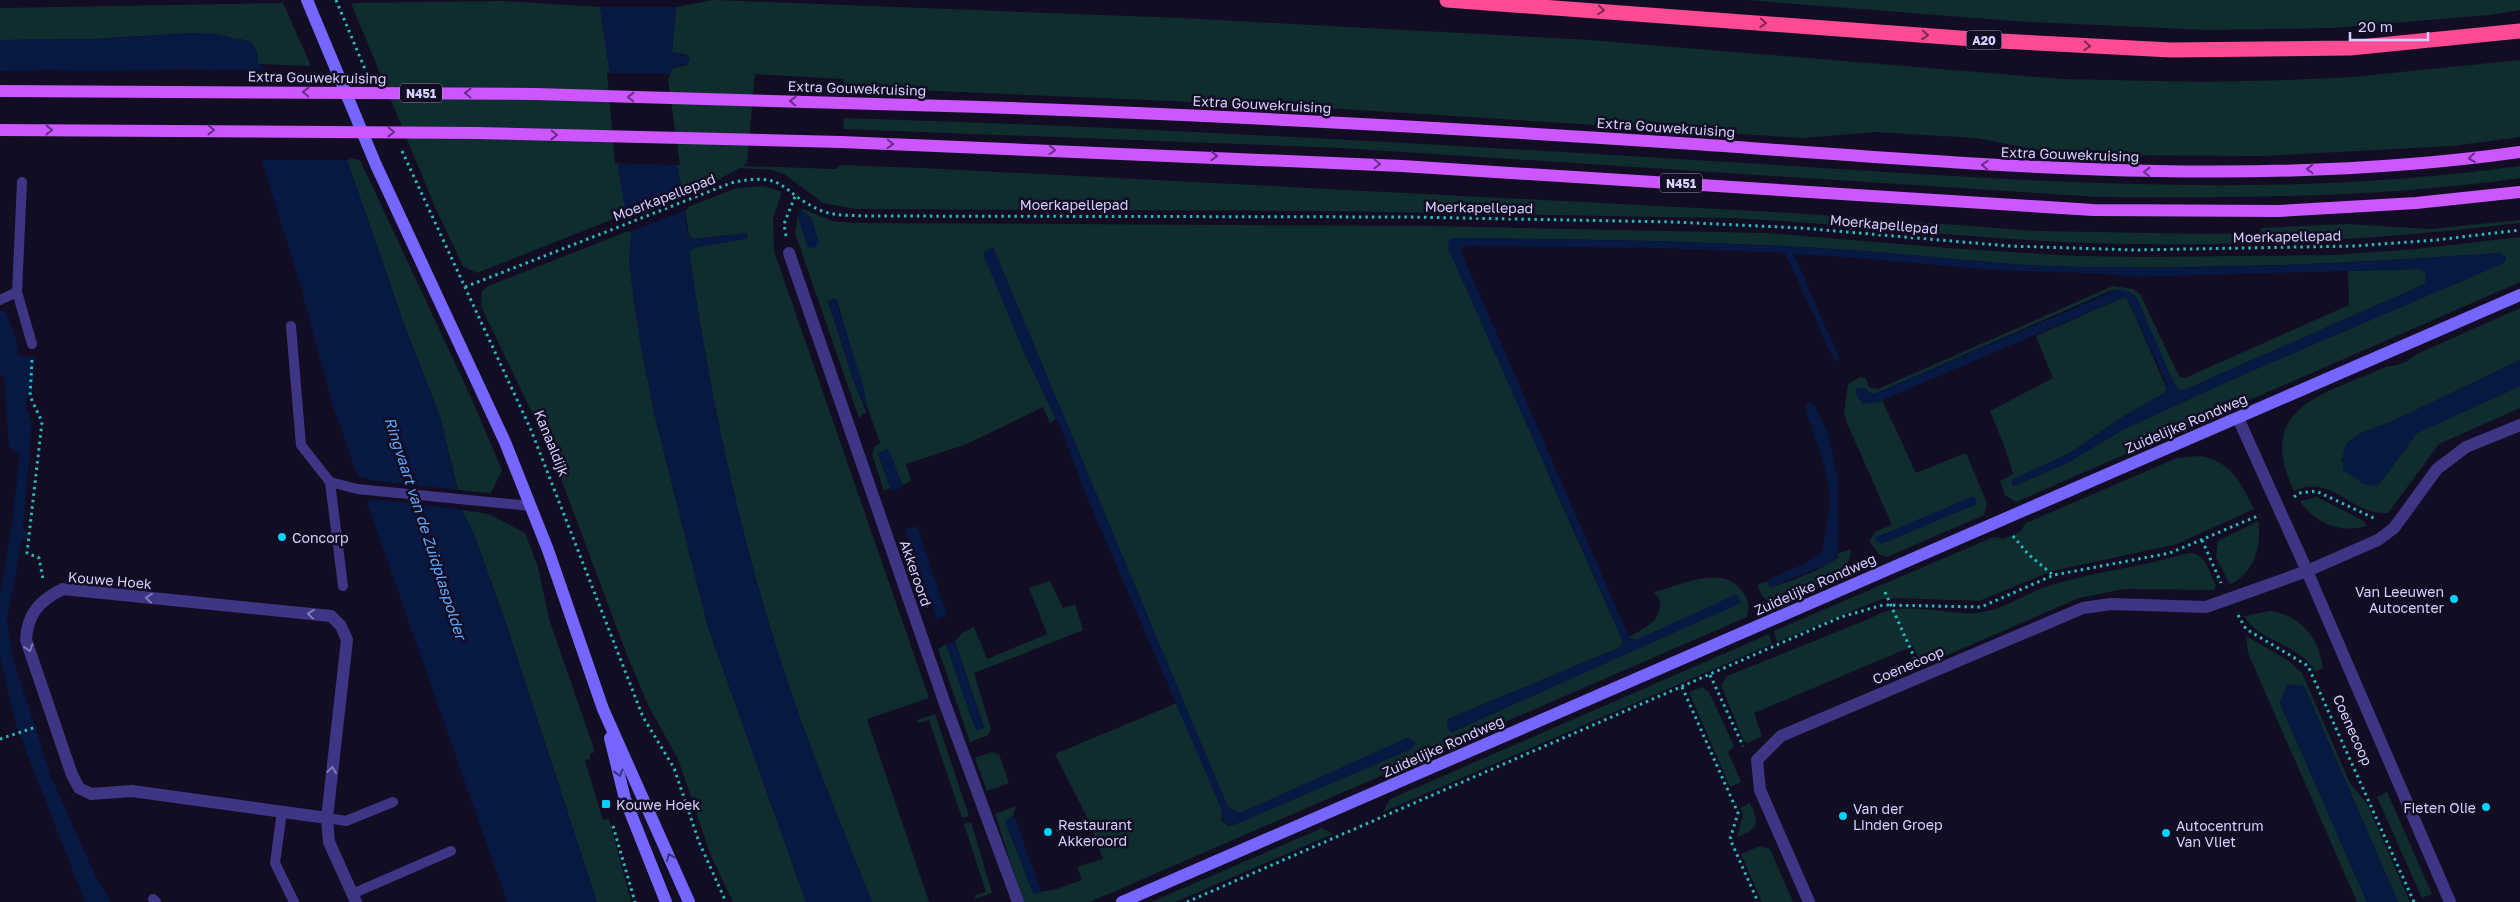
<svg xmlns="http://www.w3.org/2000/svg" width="2520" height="902" font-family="'Golos Text',sans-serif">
	<rect width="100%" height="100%" fill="#120d23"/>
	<!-- green -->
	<g fill="#0f2d2e" fill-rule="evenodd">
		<path d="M714,0L1181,18L1590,40L2062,79L2205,82L2289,80L2352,77L2520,60V137L2452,146L2264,156L2063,155L1976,138L1875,132L1802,138L1310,107L844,87V79L755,74L747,163L743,166L835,169L841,165L922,168L1793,213L2039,231L2205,234L2260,233L2261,228L2346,224L2430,229L2520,220V223C2377,240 2232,248 2088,243C1966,239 1846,223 1724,218L1328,211L856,209L823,203L784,174L772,170L740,168L720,179L682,193L673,142L666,79L673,68L687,65V55L672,52L676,7Z"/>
		<path d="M1747,0H2520V10L2491,15L2331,28L2206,30L2013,21Z"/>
		<path d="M503,1L600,7L614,102L626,214L477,273L463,266L435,207L351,3Z"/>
		<path d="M283,3L311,66L258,64V53L245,40L195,33L93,39L0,40V8Z"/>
		<path d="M844,118C1139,127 1434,144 1728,162C1994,178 2255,203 2520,166V178C2381,198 2239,198 2099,197L1341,148L843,129Z"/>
		<path d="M346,157L360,160L469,393L502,470L491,493L458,490L440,417L404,324Z"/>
		<path d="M764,186L782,192L773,218L774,251L929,698L867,719L929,902H872C838,817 802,731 775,643C735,516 708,384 689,252L693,248L745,239L748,236L747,233L694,239L689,237L685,208L737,188Z"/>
		<path d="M804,209L832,221L855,223L1433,226L1765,233L1947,248L2075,256L2145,257L2333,255L2416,249L2520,237V282L2016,502L2005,495L2000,481L2013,474L2005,448L1990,411L2053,378L2036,336L2124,297L2127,298L2167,389L2163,396L2124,416L2070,453L2012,480V485L2014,486L2067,463L2124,429L2240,376L2501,264L2506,260L2500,253C2360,263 2220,269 2079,267C2002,266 1925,255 1848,250C1716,241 1584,239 1453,238L1552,483L1623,641L1621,647L1448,719L1449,730L1452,732L1741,602L1636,640L1631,639L1629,637C1647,626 1661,623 1660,600L1654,592C1681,585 1723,563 1743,592C1749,599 1749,608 1747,617L1090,902H1023L995,814L1016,806L1013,816L1005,821L1033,893L1057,889L1082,880L1077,867L1103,859L1091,825L1055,754L1177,703L1222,810L1221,820L1229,826L1411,749L1240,813L1228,807L1197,735L993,248L984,252L1024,352L1056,419L1050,423L1043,407L967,444L906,464L911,481L902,485L889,451L878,453L890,488L884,491L872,454L875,446L880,443L869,412L837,300L834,299L828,301L853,379L866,412L859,418L795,233L798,216L807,245L811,218L800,210Z"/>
		<path d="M631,230L629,264L640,341L655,416L708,627L806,902H733L711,856L678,759L649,707L627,655L553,457L481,306L482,291L488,286Z"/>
		<path d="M2420,269L2426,273L2425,284L2184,390H2179L2175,386L2135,295L2112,290L1877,393H1870L1864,388L1856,389V394L1863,404L1882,400L1916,473L1966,453L1987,503L1984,515L1887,557L1879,554L1869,541L1876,531L1892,525L1847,423L1844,413L1848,384L1860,377L1866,378L1869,387L1878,389L2113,286L2133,289L2140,294L2176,370L2180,377L2185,378L2349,305L2348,271ZM1974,497L1977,504L1880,544Z"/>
		<path d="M2520,308V360L2393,421L2359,434L2347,443L2341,462L2372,486L2380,483L2417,433L2520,386V408L2439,444L2388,513C2351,516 2332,473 2294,491C2253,405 2326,394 2388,366C2396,367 2410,361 2415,355Z"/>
		<path d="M2200,456C2231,461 2241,483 2254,509L2177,544L2052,571L1979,601L1896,598L1882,599L1777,642L1774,631L1991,538L1997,537L2003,539L2020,532L2026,523L2177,458Z"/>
		<path d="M2317,497L2364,521L2366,526C2340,534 2315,523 2300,501Z"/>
		<path d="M462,510L489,514L525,533L538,567L549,619L595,752L590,754V759L585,761L603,820L609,819L631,902H597L504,618L475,537Z"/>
		<path d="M2258,521C2262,546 2255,571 2231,584L2229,583L2216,557L2218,541Z"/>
		<path d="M1851,549C1851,559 1844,573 1835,579C1826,586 1781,605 1771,602C1763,600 1760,592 1757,585L1767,581L1770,587C1793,581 1818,571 1838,558L1837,554Z"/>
		<path d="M2189,553C2206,553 2209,572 2216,585L2214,590L2124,589L2079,598L1922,666L1913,646L1754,713L1762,736L1748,743L1744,741L1721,685L1727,676L1871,618C1901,599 1943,615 1976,613C2002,611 2026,593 2051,585C2096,572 2143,566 2189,553Z"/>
		<path d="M1050,581L1063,608L1075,604L1083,630L974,673L991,729L988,735L970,742L938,649L946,644L976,730L984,727L955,641L962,633L974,627L987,659L1047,634L1029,588Z"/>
		<path d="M2270,611C2301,615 2319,638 2323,668L2315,672C2300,643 2260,643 2244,616Z"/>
		<path d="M1769,634L1772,644L1383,812L1390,799Z"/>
		<path d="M2246,636L2289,661L2302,673L2350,783L2367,804L2410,902H2398L2304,686L2280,703L2367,902H2357L2248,653Z"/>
		<path d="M1702,687L1709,692L1734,746L1728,752L1741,782L1730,787L1689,692Z"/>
		<path d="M935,714L969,816L962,818L929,720L918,723L917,720Z"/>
		<path d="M992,752L999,754L1009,783L987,791L975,758Z"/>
		<path d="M2387,792L2432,894L2422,898L2377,797Z"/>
		<path d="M1750,803C1760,825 1759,828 1737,837L1743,814L1740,808Z"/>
		<path d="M971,822L992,893L975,899V895L986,892L964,824Z"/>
		<path d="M1322,828L1333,834L1175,902H1151Z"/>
		<path d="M1760,846L1770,849L1793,902H1762L1741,854Z"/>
	</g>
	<!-- water -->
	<g fill="#071842">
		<path d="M600,7H676L672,52L690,57L689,62L673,68L666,79L673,142L685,208L687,235L694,239L747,233L745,239L693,248L689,252C708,384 735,516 775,643C802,731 838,817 872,902H806L708,627L655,416L640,341L629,264L631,230L626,214L618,168L614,102Z"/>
		<path d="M195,33L216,34L251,42L258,53V64L268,70L218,86L205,70C172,66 121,76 86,79L77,71L42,70L0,104V40L93,39Z"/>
		<path d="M261,157H346L404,324L440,417L462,510L475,537L504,618L597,902H507L331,400L301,288Z"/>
		<path d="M800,210L811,218L819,242L816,247L810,248L807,246L798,216Z"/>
		<path d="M1453,238C1584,239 1716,241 1848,250C1925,255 2002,266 2079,267C2220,270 2360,263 2500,253L2506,257L2502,264L2240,376L2124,429L2067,463L2014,486L2011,483L2012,480L2070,453L2124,416L2166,392L2167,384L2127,298L2124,297L1878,402L1863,404L1856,394V389L1860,387L1870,393H1877L2119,289L2130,292L2137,298L2175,386L2180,390H2184L2425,284L2426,273L2420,269H2411L2136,277C2089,271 2042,273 1995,270C1928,265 1861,257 1794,254L1839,358L1836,361L1834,360L1785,253L1659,248L1466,246L1460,249L1629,637L1636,640L1737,594L1741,603L1451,732L1447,727L1448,719L1621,647L1623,641L1448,248L1449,240Z"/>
		<path d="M993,247L1228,807L1232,811L1242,812L1409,737L1416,743L1411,749L1234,825L1223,823L1222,810L1083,488L1063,433L1024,352L983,254Z"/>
		<path d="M832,298L836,300L864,389L868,413L853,379L829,303Z"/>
		<path d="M5,310L18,345L17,355L35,357L32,395L27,396L26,408L32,422L23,531L28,533L27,539L22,538L7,621L13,659L52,779L96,877L111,902H85L16,725L0,657V595L11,530L20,454L9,447L4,376L0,375V311Z"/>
		<path d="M2520,360V386L2417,433L2380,483L2372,486L2362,483L2343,470V453L2347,443L2359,434L2393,421Z"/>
		<path d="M1810,402L1815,405L1828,434L1838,480V557L1826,565L1770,587L1767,581C1780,572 1817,562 1823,549C1825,531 1831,509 1829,491C1826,461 1812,435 1805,406Z"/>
		<path d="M886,449L889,450L902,485L896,491L890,488L878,453Z"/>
		<path d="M1974,496L1977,504L1881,544L1875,539L1876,537Z"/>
		<path d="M917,526L947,615L937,620L905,530Z"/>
		<path d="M955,641L984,728L976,731L946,644Z"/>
		<path d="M2287,684L2304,686L2398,902H2367L2280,703Z"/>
		<path d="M1013,816L1015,818L1041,891L1036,894L1032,891L1005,821Z"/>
	</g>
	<!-- pier -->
	<g fill="#120d23">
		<path d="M271,70L270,74L265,75V81L270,82V87L261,102L255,111L242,118L228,117L220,112L213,81L208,74L199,72L171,73L165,79L162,93L155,102L133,106L103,105L90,100L84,90V80L76,73L42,72L36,77L33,92L27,102L18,106H0V71Z"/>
		<path d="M607,73L671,74L668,79L680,165L615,163Z"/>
		<path d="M261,154L346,155L350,160H260L259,156Z"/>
		<path d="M685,191L688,209L629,232L624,215Z"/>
		<path d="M354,471L356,475L374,481L461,490L465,510L397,502L373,500L365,503Z"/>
	</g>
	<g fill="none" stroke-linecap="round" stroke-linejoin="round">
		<!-- path -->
		<g stroke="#28b9ba" stroke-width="3" stroke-dasharray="2.5 4" stroke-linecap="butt">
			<path d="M336,0L367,74"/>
			<path d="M402,151L531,430L643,717L674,768L699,842L726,902"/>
			<path d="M786,236L784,224L796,194"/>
			<path d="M465,287L731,183C788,170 779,193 822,211C835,216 850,215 864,216L1408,217L1674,222L1801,228L2009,246L2135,250L2355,246L2436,240L2520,230"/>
			<path d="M32,360L30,396L42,422L27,553L39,558L43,579"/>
			<path d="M2294,497L2299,493L2316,491L2376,519"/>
			<path d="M2013,536L2028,554L2053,575"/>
			<path d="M2202,540L2221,583"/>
			<path d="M1885,592L1915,659"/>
			<path d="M2238,615L2246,629L2308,666L2414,902"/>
			<path d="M1710,675L1743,746"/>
			<path d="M1682,687L1738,813L1730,839L1758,902"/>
			<path d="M0,739L36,727"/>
			<path d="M613,826L635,902"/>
			<path d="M1187,902L1841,617L1883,605L1981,607L2054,575L2170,553L2260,515"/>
		</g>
		<!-- lane -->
		<g stroke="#3e3585" stroke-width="10">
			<path d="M22,182L17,292L32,344"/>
			<path d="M0,300L17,292"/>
			<path d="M291,326L301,445L330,482L343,586"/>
			<path d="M330,482L357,489L531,506"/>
			<path d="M282,811L275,863L294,902"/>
			<path d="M327,818L346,821L393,802"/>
			<path d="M352,894L451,851"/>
			<path d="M153,899L156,902"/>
		</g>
		<!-- street -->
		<g stroke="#3e3585" stroke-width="12">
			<path d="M789,253L945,704L1018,902"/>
			<path d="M2238,418L2307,571L2450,902"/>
			<path d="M327,818L132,791L91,794L79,788L72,775L26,640C27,614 40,600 63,589L331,616L341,626L347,640L327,818L329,842L356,902"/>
			<path d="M1809,902L1760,790L1757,760L1781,736L2083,608L2111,604L2206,607L2307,571L2378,540L2394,528L2437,469L2466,447L2520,425"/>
		</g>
		<!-- secondary -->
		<g stroke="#7466ff" stroke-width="12">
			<path d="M307,0L376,165L505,442L548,550L603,709L689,902"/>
			<path d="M610,738L625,799L666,902"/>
			<path d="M1122,902L2520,295"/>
		</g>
		<!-- primary -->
		<g stroke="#cc56ff" stroke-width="12">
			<path d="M842,103C1126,110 1410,125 1694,144C1969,163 2245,191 2520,152"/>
			<path d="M841,142L1402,166L2093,210L2278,211L2416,203L2520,192"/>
		</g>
		<!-- highway -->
		<path stroke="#ff4a94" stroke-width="15" d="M1447,0L2000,41L2171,50L2350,48L2520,31"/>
		<!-- primary-bridge -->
		<g stroke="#cc56ff" stroke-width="12">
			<path d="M0,91L535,94L842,103"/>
			<path d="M0,130L477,133L841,142"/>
		</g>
	</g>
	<!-- one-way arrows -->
	<defs><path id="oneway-chevron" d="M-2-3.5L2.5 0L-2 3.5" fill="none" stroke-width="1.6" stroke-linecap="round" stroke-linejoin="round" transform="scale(1.25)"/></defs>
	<g stroke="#7d2856">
		<use href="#oneway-chevron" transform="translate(1601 10) rotate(4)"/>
		<use href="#oneway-chevron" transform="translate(1763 23) rotate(4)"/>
		<use href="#oneway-chevron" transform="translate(1925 35) rotate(4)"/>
		<use href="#oneway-chevron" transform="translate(2087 46) rotate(4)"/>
	</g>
	<g stroke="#662e86">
		<use href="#oneway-chevron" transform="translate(306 92) rotate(-179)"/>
		<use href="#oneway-chevron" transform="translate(468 93) rotate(-179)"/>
		<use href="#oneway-chevron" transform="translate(631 97) rotate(-179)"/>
		<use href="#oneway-chevron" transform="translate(793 101) rotate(-178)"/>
		<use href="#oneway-chevron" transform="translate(49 130)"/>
		<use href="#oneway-chevron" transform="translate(211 130) rotate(1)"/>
		<use href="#oneway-chevron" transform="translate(391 132) rotate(1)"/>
		<use href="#oneway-chevron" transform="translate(554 135) rotate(1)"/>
		<use href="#oneway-chevron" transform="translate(890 144) rotate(2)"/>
		<use href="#oneway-chevron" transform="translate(1052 150) rotate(2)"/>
		<use href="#oneway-chevron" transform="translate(1214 156) rotate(2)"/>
		<use href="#oneway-chevron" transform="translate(2472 158) rotate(174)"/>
		<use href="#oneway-chevron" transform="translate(1377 164) rotate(3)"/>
		<use href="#oneway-chevron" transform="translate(1985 165) rotate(-176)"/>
		<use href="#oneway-chevron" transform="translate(2310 169) rotate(178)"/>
		<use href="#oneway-chevron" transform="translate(2147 172) rotate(-179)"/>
	</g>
	<g stroke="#837abc">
		<use href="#oneway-chevron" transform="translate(149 598) rotate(-174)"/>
		<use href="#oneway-chevron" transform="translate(311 614) rotate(-174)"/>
		<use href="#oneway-chevron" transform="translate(29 648) rotate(72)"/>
		<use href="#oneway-chevron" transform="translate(332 770) rotate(-83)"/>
	</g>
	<g stroke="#39317b">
		<use href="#oneway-chevron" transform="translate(619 773) rotate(76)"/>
		<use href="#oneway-chevron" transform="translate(670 857) rotate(-113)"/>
	</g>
	<!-- markers -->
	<g fill="#00d0fa" stroke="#120d23" stroke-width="2">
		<circle cx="282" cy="537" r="5"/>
		<circle cx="2454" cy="599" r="5"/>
		<rect x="601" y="799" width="10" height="10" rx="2.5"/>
		<circle cx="2486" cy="807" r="5"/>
		<circle cx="1843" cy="816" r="5"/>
		<circle cx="1048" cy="832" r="5"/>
		<circle cx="2166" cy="833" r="5"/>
	</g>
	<g text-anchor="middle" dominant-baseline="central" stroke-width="5" stroke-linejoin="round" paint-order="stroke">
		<!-- shield labels -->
		<g fill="#120d23" stroke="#9d95bd" stroke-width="1">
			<rect x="1966.5" y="30.5" width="35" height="19" rx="4"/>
			<rect x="400" y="83.5" width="42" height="19" rx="4"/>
			<rect x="1660" y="173.5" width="42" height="19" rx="4"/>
		</g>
		<g font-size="12" font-weight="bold" fill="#d8cfff">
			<text x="1984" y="40">A20</text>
			<text x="421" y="93">N451</text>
			<text x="1681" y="183">N451</text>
		</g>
		<!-- street labels -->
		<g font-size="14" fill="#d8cfff" stroke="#120d23">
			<text transform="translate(317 77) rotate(1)">Extra Gouwekruising</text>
			<text transform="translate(857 88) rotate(2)">Extra Gouwekruising</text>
			<text transform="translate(1262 104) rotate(3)">Extra Gouwekruising</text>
			<text transform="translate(1666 127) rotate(4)">Extra Gouwekruising</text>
			<text transform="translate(2070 154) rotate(2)">Extra Gouwekruising</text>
			<text transform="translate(664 197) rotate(-21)">Moerkapellepad</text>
			<text x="1074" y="204">Moerkapellepad</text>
			<text transform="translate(1479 207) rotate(1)">Moerkapellepad</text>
			<text transform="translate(1884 224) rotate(5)">Moerkapellepad</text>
			<text transform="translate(2287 236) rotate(-1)">Moerkapellepad</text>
			<text transform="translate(2186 423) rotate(-23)">Zuidelijke Rondweg</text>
			<text transform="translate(552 443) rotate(68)">Kanaaldijk</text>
			<text transform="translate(916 573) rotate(71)">Akkeroord</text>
			<text transform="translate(110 580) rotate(5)">Kouwe Hoek</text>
			<text transform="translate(1815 584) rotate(-24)">Zuidelijke Rondweg</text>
			<text transform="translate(1908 665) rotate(-23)">Coenecoop</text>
			<text transform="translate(2353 730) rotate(66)">Coenecoop</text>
			<text transform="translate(1443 746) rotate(-24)">Zuidelijke Rondweg</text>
		</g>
		<!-- poi labels -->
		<g font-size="14" fill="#d8cfff" stroke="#120d23" text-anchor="start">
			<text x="292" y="537">Concorp</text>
			<text x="2444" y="591" text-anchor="end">Van Leeuwen<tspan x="2444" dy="16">Autocenter</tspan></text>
			<text x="616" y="804">Kouwe Hoek</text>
			<text x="2476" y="807" text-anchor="end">Fieten Olie</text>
			<text x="1853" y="808">Van der<tspan x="1853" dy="16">Linden Groep</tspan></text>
			<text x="1058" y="824">Restaurant<tspan x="1058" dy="16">Akkeroord</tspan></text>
			<text x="2176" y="825">Autocentrum<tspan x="2176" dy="16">Van Vliet</tspan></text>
		</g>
		<!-- water labels -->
		<g font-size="15" font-style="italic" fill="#5da9ff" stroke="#120d23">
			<text transform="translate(426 528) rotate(72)">Ringvaart van de Zuidplaspolder</text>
		</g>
	</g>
	<!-- scale -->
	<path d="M2350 32v8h78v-8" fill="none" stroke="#d8cfff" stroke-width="2.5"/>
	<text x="2358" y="32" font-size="15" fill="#d8cfff" stroke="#120d23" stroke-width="4" paint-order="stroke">20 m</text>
</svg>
